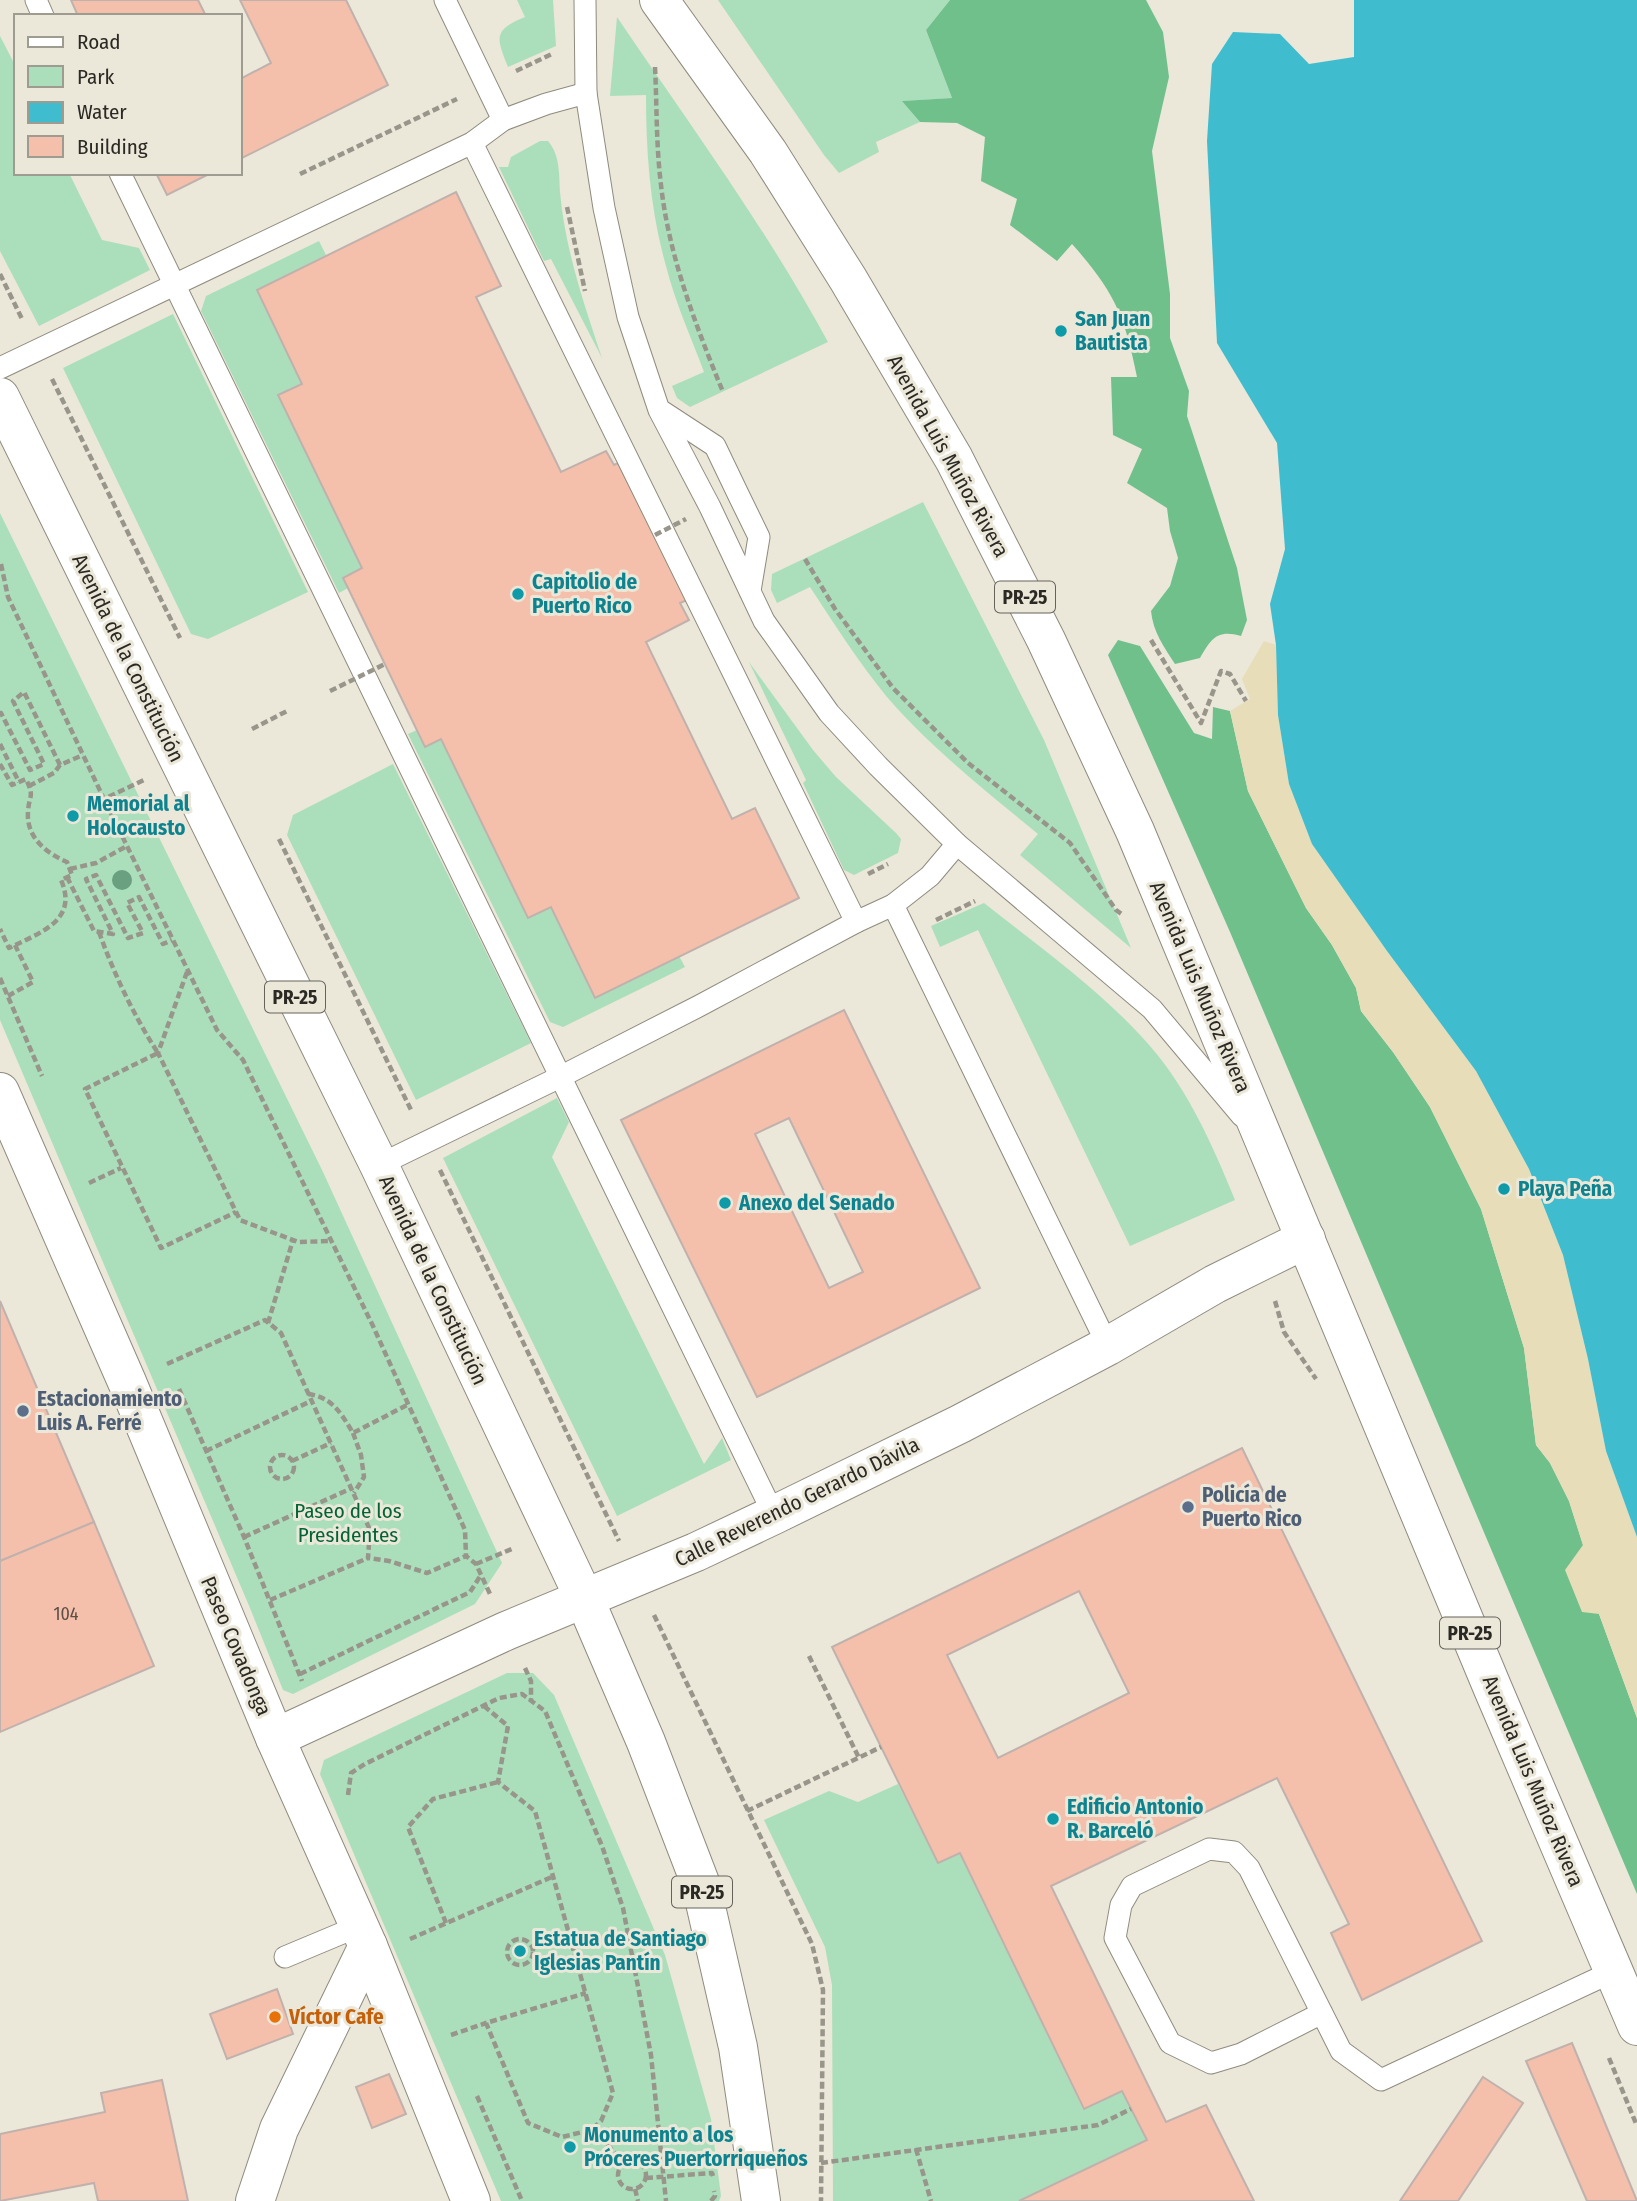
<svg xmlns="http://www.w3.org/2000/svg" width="1637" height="2201" font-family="'Fira Sans Condensed',sans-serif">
	<rect width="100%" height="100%" fill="#ebe7d9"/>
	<!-- green -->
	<g fill="#abdfbb">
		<path d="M517,0H553L556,46L508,67C496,37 493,30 525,17Z"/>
		<path d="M718,0H950L926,30L952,98L903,101L920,122L876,142L879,152L839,173L824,155Z"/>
		<path d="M617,17C689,124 767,229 828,342L690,407L677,398L672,386L704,372C691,337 675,302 666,266C650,210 646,152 646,95L610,96Z"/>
		<path d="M0,36L16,67V173H69L102,240L139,248L150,270L39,326L0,251Z"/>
		<path d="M540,141H548C560,155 559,173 560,192C565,249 584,304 602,358L551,259L544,261L499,167H508L511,157Z"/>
		<path d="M319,241L326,255L257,291L302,384L279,395L362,568L343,578L348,588L339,593L201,311L206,296Z"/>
		<path d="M173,314L308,592L208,639L191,634L63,368Z"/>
		<path d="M923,502L1044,740L1131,948L1020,855L1038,834C986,791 932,749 887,697C859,663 835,625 810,587L777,603L771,590L772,574Z"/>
		<path d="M0,513L323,1172L502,1563L475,1604L293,1694L283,1690L250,1608L0,1020Z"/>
		<path d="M749,662L813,750L836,777L896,833L901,839L898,853L854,875L844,870L803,783L806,780Z"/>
		<path d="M417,730L425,747L441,739L528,918L551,907L595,997L679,956L685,967L563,1027L550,1022L408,734Z"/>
		<path d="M393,764L531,1043L416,1100L287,835L293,815Z"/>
		<path d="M984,903C1041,948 1102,991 1150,1046C1189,1091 1213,1146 1235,1200L1130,1246L978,930L940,947L931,926Z"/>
		<path d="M557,1098L569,1122L552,1157L704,1464L722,1438L731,1460L617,1516L443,1158Z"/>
		<path d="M507,1673H533L554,1695L665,1955L711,2119L721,2196L719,2201H501L320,1774L324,1760Z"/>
		<path d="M898,1784L937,1862L960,1853L1083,2109L1122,2091L1147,2140L1019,2201H833L832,1985L825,1947L764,1820L829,1791L858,1802Z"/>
	</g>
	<!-- forest -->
	<g fill="#70c08c">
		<path d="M950,0H1146L1163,32L1169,77L1152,151L1170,294V338L1189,391L1187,416L1237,568L1247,620L1241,636C1217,629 1211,639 1200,658L1175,664C1164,647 1153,632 1151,611L1170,586L1178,558L1170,531L1167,508L1127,483L1142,449L1113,435L1111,377H1137C1125,316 1114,291 1072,244L1057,261L1010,225L1017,199L981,181L985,137L957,123L920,122L902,101L952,98L926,30Z"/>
		<path d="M1118,640L1140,646L1194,733L1212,739L1213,707L1230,711L1248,791L1306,908L1332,945L1356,988L1361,1011L1393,1052L1430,1107L1481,1209L1524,1348L1536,1445L1550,1463L1569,1501L1583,1545L1599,1614L1637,1718V1894L1230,932L1108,655Z"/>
	</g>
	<!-- sand -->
	<path fill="#e7ddb8" d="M1264,641L1276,645L1278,715L1289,784L1312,844L1387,951L1476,1071L1529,1169L1563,1255L1588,1359L1606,1451L1637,1537V1718L1599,1614L1582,1612L1565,1570L1583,1545L1569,1501L1550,1463L1536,1445L1524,1348L1481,1209L1430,1107L1393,1052L1361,1011L1356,988L1332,945L1306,908L1248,791L1230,711L1250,699L1242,679Z"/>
	<!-- water -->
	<path fill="#3fbcce" d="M1354,0H1637V1537L1606,1451L1588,1359L1563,1255L1529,1169L1476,1071L1387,951L1312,844L1289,784L1278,715L1276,645L1270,604L1285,549L1277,443L1217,343L1207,141L1212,64L1233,32L1280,34L1309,64L1354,57Z"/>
	<!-- building -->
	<g fill="#f4c0ac" stroke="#c0b1ac" stroke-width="2" fill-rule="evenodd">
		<path d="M71,0H198L206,16H78Z"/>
		<path d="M240,0H346L388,85L240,159V79L271,63Z"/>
		<path d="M156,173H211L167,195Z"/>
		<path d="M456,192L501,286L476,297L561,472L606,451L614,465L618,463L687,600L680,603L689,620L646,642L732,819L755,808L799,898L595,998L551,907L528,918L441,739L425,747L348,588L343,578L362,568L278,395L302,384L257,290Z"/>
		<path d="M844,1010L980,1288L757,1397L621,1120ZM789,1118L863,1272L829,1288L755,1134Z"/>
		<path d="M0,1301L94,1522L0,1561Z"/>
		<path d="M1242,1448L1482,1941L1362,2000L1331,1933L1349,1924L1277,1778L1051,1886L1166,2122L1206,2105L1254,2201H1019L1147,2140L1122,2091L1084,2109L960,1853L938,1863L832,1647ZM1079,1591L1129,1693L998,1758L947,1655Z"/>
		<path d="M94,1522L154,1666L0,1732V1561Z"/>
		<path d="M277,1989L293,2034L227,2059L210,2014Z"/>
		<path d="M1572,2043L1637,2201H1587L1526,2061Z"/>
		<path d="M389,2074L406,2114L372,2128L356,2087Z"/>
		<path d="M1483,2077L1523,2103L1458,2201H1400Z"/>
		<path d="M162,2080L188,2201H98L94,2183L0,2201V2134L105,2112L101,2093Z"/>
	</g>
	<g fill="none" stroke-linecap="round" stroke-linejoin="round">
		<!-- service casing -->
		<g stroke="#8f8b7e" stroke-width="23">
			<g id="service">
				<path d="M36,0L43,16"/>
				<path d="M445,0L503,120"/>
				<path d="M585,0L586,93"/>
				<path d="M472,143L856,922"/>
				<path d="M120,173L774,1515"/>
				<path d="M0,368L472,143L503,120L546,104L586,93L604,208L628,317L659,410L710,507L764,621L829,713L878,766L957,844L1152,1009L1242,1116"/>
				<path d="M663,412L715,446L738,494L759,537L750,591"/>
				<path d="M893,905L1108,1346"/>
				<path d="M379,1165L560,1077L699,1006L856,922L893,905L930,876L957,844"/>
				<path d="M285,1957L359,1926"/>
				<path d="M1322,2013L1241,2054L1211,2063L1170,2043L1115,1938L1121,1905L1132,1886L1209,1849L1234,1852L1249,1868L1341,2051L1381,2080L1614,1971"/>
			</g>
		</g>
		<!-- minor casing -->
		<g stroke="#8f8b7e" stroke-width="40">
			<g id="minor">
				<path d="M275,1738L506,1631L696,1552L774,1515L960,1424L1108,1346L1215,1284L1306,1239"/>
				<path d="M255,2201L279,2129L368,1946"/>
			</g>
		</g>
		<!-- tertiary casing -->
		<g stroke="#8f8b7e" stroke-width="40">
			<path id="tertiary" d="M0,1092L127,1382L275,1738L368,1946L471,2201"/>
		</g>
		<!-- primary casing -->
		<g stroke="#8f8b7e" stroke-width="40">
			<g id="primary">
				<path d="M659,0L768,152L848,279L954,459L1046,640L1135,831L1493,1689L1637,2026"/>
				<path d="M0,397L379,1165L585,1600L646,1742L701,1885L738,2047L761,2201"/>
			</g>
		</g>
		<!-- path -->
		<g stroke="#98958a" stroke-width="4.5" stroke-dasharray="7 3.5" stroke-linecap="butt">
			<path d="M655,67C657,107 656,145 661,185C669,257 696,326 723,392"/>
			<path d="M516,71L552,54"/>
			<path d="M300,174L457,99"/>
			<path d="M567,207L585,291"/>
			<path d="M0,274L23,321"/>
			<path d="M52,379L180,638"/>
			<path d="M805,559L835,609L893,688L968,763L1070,843L1116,910L1123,915"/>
			<path d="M1,564L8,597L104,799L144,780"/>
			<path d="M1151,640L1201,723L1221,671L1230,674L1246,701"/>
			<path d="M0,716L1,713L30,770L44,764L13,701L24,692L60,765L83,755"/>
			<path d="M252,729L289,710"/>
			<path d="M0,744L19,782"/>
			<path d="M0,764L12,785L26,779C35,798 29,794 28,812C26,837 46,853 67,862L72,875L61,880C79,921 39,933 9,948L0,929"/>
			<path d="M29,786L54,773L60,765"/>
			<path d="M104,799L217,1030L243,1060L373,1326L465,1530L466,1556"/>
			<path d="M279,839L412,1112"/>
			<path d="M70,869L96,863L127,846"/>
			<path d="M868,874L888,864"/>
			<path d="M67,877L94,931L113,934L86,879L96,875L128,938L143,933L127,903L139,897L163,944L172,940"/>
			<path d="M936,920L975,901"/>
			<path d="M99,932C114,974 134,1016 158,1053L85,1089L161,1248L236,1212"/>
			<path d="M187,972L158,1053L240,1220L298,1242L331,1241"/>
			<path d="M0,978L42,1076"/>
			<path d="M8,996L33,982L15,945"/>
			<path d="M440,1170L619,1541"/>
			<path d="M89,1183L121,1168"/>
			<path d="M1275,1301L1284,1332L1316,1379"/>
			<path d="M268,1323L293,1240"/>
			<path d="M167,1364L265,1320L281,1333L370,1530L368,1558L389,1561L427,1573L466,1556L476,1564L490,1594"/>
			<path d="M179,1389L244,1537L302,1681"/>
			<path d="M308,1394C332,1397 341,1413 353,1433L409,1404"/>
			<path d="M353,1433L361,1455L364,1477L354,1493"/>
			<path d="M206,1451L311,1401"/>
			<circle cx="282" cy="1467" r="12"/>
			<path d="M292,1461L331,1443"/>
			<path d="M244,1537L352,1488"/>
			<path d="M476,1564L514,1548"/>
			<path d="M270,1600L368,1558"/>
			<path d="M654,1615L812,1944L823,1990L821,2201"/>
			<path d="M809,1656L859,1758"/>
			<path d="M525,1668L531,1681V1700"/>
			<path d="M300,1674L470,1592L481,1575"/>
			<path d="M484,1706L508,1726L498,1782L535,1811L613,2093L601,2121L591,2130L562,2137L528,2123L486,2023L586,1993"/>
			<path d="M348,1795L351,1773L365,1764L499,1698L522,1694L545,1711L602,1846L623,1908L651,2055L666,2201"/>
			<path d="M747,1811L881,1747"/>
			<path d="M446,1923L408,1827L433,1799L498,1782"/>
			<circle cx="520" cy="1952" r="13"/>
			<path d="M410,1939L554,1876"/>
			<path d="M533,1948L570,1934"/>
			<path d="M451,2035L486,2023"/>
			<path d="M1609,2058L1637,2126"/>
			<path d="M477,2096L522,2201"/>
			<path d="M594,2128L623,2163"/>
			<path d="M916,2149L931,2201"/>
			<circle cx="632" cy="2175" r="14"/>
			<path d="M821,2163L1098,2125L1131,2109"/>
			<path d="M646,2178L712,2173L713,2176"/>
			<path d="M635,2189L638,2201"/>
			<path d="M711,2201L715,2196L714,2191"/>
		</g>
		<!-- service -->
		<use href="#service" stroke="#fff" stroke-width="21"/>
		<!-- minor -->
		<use href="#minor" stroke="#fff" stroke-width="38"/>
		<!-- tertiary -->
		<use href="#tertiary" stroke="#fff" stroke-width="38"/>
		<!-- primary -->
		<use href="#primary" stroke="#fff" stroke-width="38"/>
		<!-- path-bridge -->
		<g stroke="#98958a" stroke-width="4.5" stroke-dasharray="7 3.5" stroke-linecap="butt">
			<path d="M655,535L686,519"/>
			<path d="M330,691L385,664"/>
		</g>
	</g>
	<!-- trees -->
	<circle fill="#6a9f7f" cx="122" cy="880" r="10"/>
	<!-- markers -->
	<g fill="#0f9aa8" stroke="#ebe7d9" stroke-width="2.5">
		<circle cx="1061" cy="331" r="7"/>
		<circle cx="518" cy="594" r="7"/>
		<circle cx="73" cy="816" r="7"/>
		<circle cx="1504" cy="1189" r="7"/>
		<circle cx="725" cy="1203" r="7"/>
		<circle cx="1053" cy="1819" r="7"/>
		<circle cx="520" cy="1951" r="7"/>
		<circle cx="570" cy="2147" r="7"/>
	</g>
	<g fill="#5c6f8a" stroke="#ebe7d9" stroke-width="2.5">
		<circle cx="23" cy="1411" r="7"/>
		<circle cx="1188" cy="1507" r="7"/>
	</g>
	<circle fill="#e8710a" stroke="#ebe7d9" stroke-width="2.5" cx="275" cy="2017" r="7"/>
	<g text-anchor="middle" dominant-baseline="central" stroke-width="6" stroke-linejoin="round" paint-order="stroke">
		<!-- number labels -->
		<g font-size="18" fill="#5d4f46">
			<text x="66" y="1614">104</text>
		</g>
		<!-- shield labels -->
		<g fill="#ebe7d9" stroke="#65625a" stroke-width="2">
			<rect x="995" y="581.5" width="60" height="31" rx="5"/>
			<rect x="265" y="981.5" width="60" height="31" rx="5"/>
			<rect x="1440" y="1617.5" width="60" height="31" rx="5"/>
			<rect x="672" y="1876.5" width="60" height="31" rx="5"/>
		</g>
		<g font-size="19" font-weight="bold" fill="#2b2924">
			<text x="1025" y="597">PR-25</text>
			<text x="295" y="997">PR-25</text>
			<text x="1470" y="1633">PR-25</text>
			<text x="702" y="1892">PR-25</text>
		</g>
		<!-- culture labels -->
		<g font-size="21" font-weight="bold" fill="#0d838f" stroke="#ebe7d9" text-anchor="start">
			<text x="1075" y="319">San Juan<tspan x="1075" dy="24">Bautista</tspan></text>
			<text x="532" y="582">Capitolio de<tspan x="532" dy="24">Puerto Rico</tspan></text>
			<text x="87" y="804">Memorial al<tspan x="87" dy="24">Holocausto</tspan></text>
			<text x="1518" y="1189">Playa Peña</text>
			<text x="739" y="1203">Anexo del Senado</text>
			<text x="1067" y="1807">Edificio Antonio<tspan x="1067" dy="24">R. Barceló</tspan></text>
			<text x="534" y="1939">Estatua de Santiago<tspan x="534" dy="24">Iglesias Pantín</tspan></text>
			<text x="584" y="2135">Monumento a los<tspan x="584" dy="24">Próceres Puertorriqueños</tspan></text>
		</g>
		<!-- street labels -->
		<g font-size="21" fill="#2b2924" stroke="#ebe7d9">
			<text transform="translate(948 456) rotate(61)">Avenida Luis Muñoz Rivera</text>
			<text transform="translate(128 658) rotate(64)">Avenida de la Constitución</text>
			<text transform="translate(1200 987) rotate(67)">Avenida Luis Muñoz Rivera</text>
			<text transform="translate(433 1280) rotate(65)">Avenida de la Constitución</text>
			<text transform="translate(797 1502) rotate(-26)">Calle Reverendo Gerardo Dávila</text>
			<text transform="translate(236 1646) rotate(67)">Paseo Covadonga</text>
			<text transform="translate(1533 1781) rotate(67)">Avenida Luis Muñoz Rivera</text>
		</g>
		<!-- service labels -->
		<g font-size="21" font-weight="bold" fill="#4e5e75" stroke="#ebe7d9" text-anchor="start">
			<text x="37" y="1399">Estacionamiento<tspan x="37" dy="24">Luis A. Ferré</tspan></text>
			<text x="1202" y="1495">Policía de<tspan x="1202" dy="24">Puerto Rico</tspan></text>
		</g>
		<!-- park labels -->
		<g font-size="21" fill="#006435" stroke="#ebe7d9">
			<text x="348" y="1511">Paseo de los<tspan x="348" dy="24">Presidentes</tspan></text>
		</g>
		<!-- food labels -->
		<g font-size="21" font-weight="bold" fill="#c56008" stroke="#ebe7d9" text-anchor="start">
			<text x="289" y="2017">Víctor Cafe</text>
		</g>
	</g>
	<!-- legend -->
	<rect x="14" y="14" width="228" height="161" fill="#ebe7d9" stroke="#9e9b91" stroke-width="2"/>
	<rect x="28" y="37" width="35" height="10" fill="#ffffff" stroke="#9e9b91" stroke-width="2"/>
	<text x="77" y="49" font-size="21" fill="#2b2924">Road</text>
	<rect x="28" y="66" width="35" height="21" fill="#abdfbb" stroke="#9e9b91" stroke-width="2"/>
	<text x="77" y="84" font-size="21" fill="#2b2924">Park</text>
	<rect x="28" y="102" width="35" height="21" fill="#3fbcce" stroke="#9e9b91" stroke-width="2"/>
	<text x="77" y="119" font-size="21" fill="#2b2924">Water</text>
	<rect x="28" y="136" width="35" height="21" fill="#f4c0ac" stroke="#9e9b91" stroke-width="2"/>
	<text x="77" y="154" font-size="21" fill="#2b2924">Building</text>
</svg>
